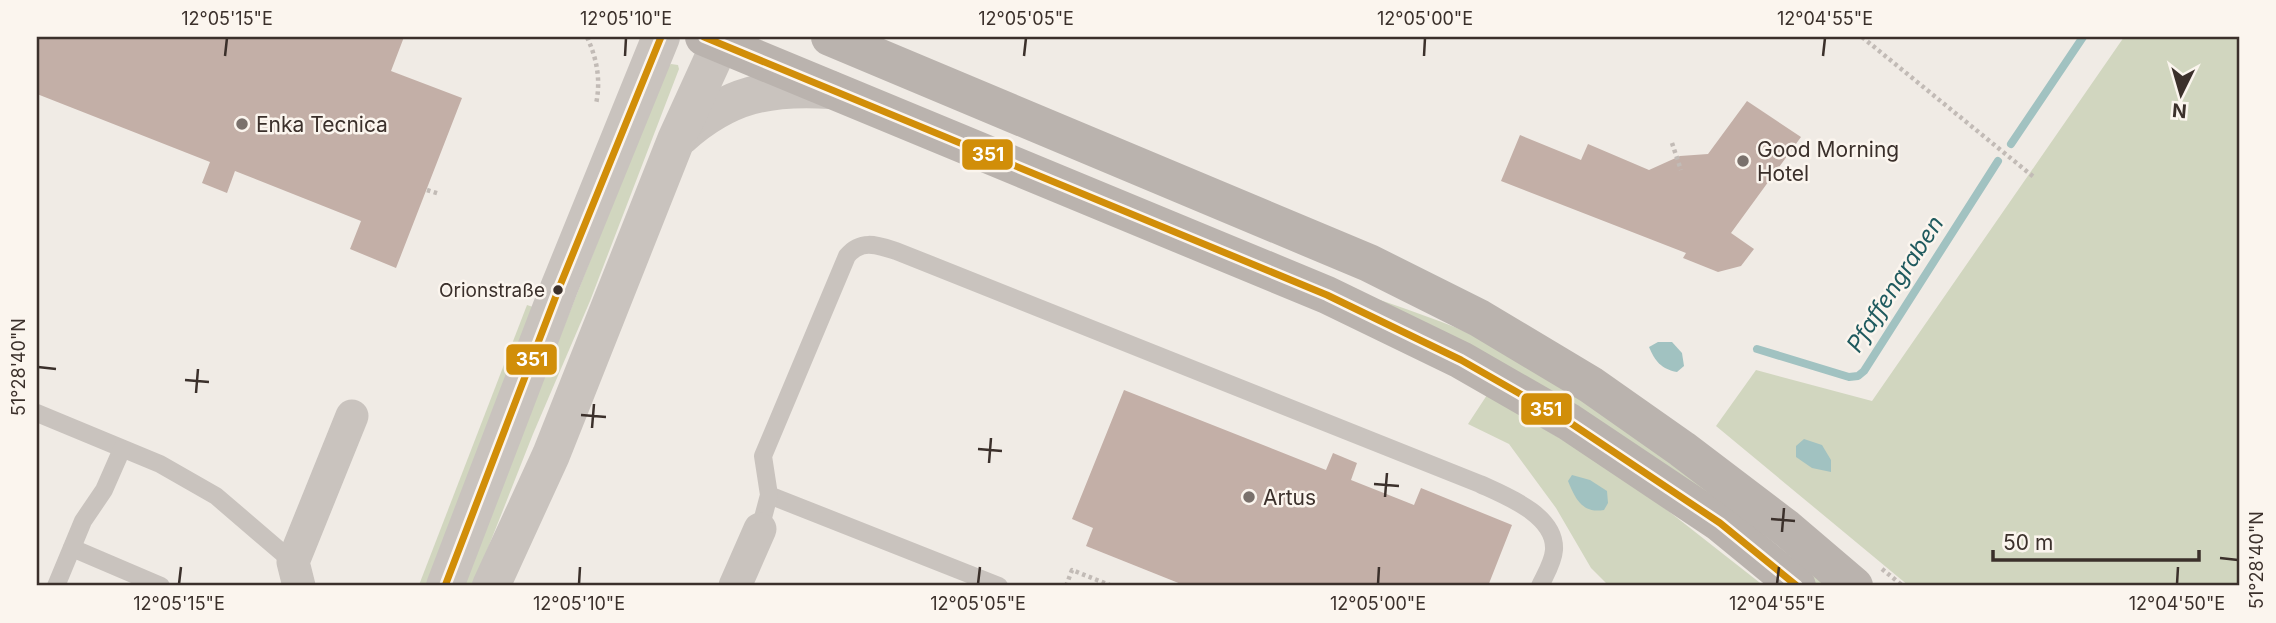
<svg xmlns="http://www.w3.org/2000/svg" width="2276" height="623" font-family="Inter,sans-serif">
	<rect width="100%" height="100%" fill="#f0ebe5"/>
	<!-- green -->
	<g fill="#d1d6bf">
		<path d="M2124,37H2239V586H1909L1716,426L1756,370L1872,401Z"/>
		<path d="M671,64L678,65L679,69L590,301L533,434L473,586H461L667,67Z"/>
		<path d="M1358,292C1400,308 1447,321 1487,342C1610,410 1718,500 1828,586H1819L1663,464Z"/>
		<path d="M527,305L536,308L428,586L419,585Z"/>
		<path d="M1487,395L1625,477L1764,586H1609L1591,568L1556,508L1509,444L1468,424Z"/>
	</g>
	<!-- water -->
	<g fill="#a1c2c1">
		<path d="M1658,342H1672L1682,353L1684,366L1677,372C1661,369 1655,361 1649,347Z"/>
		<path d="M1804,439L1822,445L1831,460V472L1812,468L1796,457V446Z"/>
		<path d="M1572,475L1590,480L1607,491L1608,503L1604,510C1582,514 1575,498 1568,481Z"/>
	</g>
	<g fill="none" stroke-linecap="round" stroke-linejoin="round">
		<!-- stream -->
		<g stroke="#a1c2c1" stroke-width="8">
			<path d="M2011,144L2083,37"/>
			<path d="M1757,349L1849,377L1858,376L1864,371L1998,161"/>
		</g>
	</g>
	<!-- building -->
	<g fill="#c3afa7">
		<path d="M37,37H404L391,71L462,98L396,268L350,249L361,221L235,171L227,193L202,183L210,162L37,94Z"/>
		<path d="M1747,101L1801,137L1731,233L1754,249L1741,266L1718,272L1683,258L1686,253L1501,181L1520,135L1581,160L1588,144L1649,170L1680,156L1708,154Z"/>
		<path d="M1124,390L1326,470L1333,453L1357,463L1351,480L1414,505L1421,488L1512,525L1488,586H1186L1086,546L1093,528L1072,519Z"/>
	</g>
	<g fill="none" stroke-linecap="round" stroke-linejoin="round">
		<!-- path -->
		<g stroke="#c2bbb6" stroke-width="4.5" stroke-dasharray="3.5 3.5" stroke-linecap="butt">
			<path d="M587,37C597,59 601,80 596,104"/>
			<path d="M1862,37L2035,178"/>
			<path d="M1672,143L1681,170"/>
			<path d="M427,190L440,194"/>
			<path d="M1882,569L1903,586"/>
			<path d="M1066,586L1072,570L1112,586"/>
		</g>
		<!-- service -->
		<g stroke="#c9c3be" stroke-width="18">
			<path d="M37,413L160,464L216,496L293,562"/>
			<path d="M769,495L999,586"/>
			<path d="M760,529L769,495L763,456L847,256C861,239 877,245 896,251L1480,484C1506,496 1556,515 1554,550C1553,563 1545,575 1540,586"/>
			<path d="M72,548L161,586"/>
			<path d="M56,586L83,521L104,490L122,449"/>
		</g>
		<!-- minor -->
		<g stroke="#c9c3be" stroke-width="33">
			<path d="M299,586L293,562L352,416"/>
			<path d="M735,586L760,529"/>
		</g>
		<!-- tertiary -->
		<g stroke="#c9c3be" stroke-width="38">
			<path d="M681,136C728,94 769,86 831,90"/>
			<path d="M445,586L559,288L661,37"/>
			<path d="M491,586L551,455L676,140L723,37"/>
		</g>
		<!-- secondary -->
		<g stroke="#bab3ae" stroke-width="38">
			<path d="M704,37L1327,295L1461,360L1569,422L1720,523L1797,586"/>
			<path d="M830,37L1369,263L1479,318L1591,385L1682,449L1786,528L1854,586"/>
		</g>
		<!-- bus-1 casing -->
		<g stroke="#fbf5ee" stroke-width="12">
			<g id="bus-1">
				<path d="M704,37L1327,295L1461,360L1569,422L1720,523L1797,586"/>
				<path d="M445,586L559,288L661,37"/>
			</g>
		</g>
		<!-- bus-1 -->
		<use href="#bus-1" stroke="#d18e09" stroke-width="7"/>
	</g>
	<!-- ticks -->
	<path fill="none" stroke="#3b302b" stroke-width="2.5" d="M225,56L227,38M625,56L626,38M1024,56L1026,38M1424,56L1425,38M1823,56L1825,38M38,367L56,369M185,380L209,382M196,393L198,369M581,415L606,417M592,428L594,404M978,449L1002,451M989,463L991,438M1374,484L1399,486M1385,497L1387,473M1771,519L1795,521M1782,532L1784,508M2220,558L2238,560M179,584L181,567M579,584L580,567M978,584L980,567M1378,584L1379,567M1777,584L1779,567M2177,584L2178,567"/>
	<!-- markers -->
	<g fill="#7a716c" stroke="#fbf5ee" stroke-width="2.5">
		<circle cx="242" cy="124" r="7"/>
		<circle cx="1743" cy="161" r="7"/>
		<circle cx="1249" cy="497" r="7"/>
	</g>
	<circle fill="#3b302b" stroke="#fbf5ee" stroke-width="2.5" cx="558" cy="290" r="6"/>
	<g text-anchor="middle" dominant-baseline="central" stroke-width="5" stroke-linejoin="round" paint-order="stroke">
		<!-- bus labels -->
		<g font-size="19" fill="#3b302b" stroke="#fbf5ee" text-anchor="end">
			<text x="545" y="290">Orionstraße</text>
		</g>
		<!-- poi labels -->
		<g font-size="21" fill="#3b302b" stroke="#fbf5ee" text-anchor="start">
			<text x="256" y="124">Enka Tecnica</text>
			<text x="1757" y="149">Good Morning<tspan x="1757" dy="24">Hotel</tspan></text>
			<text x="1263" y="497">Artus</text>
		</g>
		<!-- water labels -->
		<g font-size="23" font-style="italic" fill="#1f5a5e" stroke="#fbf5ee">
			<text transform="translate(1895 284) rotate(-57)">Pfaffengraben</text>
		</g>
	</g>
	<g stroke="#fbf5ee" stroke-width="2.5">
		<rect x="961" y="138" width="53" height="33" rx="7" fill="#d18e09"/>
		<rect x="505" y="343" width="53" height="33" rx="7" fill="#d18e09"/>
		<rect x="1520" y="392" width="53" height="34" rx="7" fill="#d18e09"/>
	</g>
	<g font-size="19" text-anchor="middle" font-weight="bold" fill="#fff">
		<text x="988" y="161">351</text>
		<text x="532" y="366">351</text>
		<text x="1546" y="416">351</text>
	</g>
	<!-- border -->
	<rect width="2276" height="623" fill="none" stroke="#fbf5ee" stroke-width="77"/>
	<!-- north arrow -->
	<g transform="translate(2181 94) rotate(185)" stroke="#fbf5ee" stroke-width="5" paint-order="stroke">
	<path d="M0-5L12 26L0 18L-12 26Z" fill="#3b302b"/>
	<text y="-10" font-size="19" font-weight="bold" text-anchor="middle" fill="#3b302b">N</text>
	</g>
	<!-- scale -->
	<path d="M1993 550v10h206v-10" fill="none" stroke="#3b302b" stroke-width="3.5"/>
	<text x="2003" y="550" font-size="21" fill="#3b302b" stroke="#fbf5ee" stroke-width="5" paint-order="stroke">50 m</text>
	<rect x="38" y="38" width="2200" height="546" fill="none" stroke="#3b302b" stroke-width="2.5"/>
	<g font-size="18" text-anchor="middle" fill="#3b302b">
		<text x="227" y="25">12°05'15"E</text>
		<text x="626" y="25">12°05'10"E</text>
		<text x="1026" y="25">12°05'05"E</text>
		<text x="1425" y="25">12°05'00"E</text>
		<text x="1825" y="25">12°04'55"E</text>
		<text transform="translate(19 367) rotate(-90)" y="6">51°28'40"N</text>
		<text transform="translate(2257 560) rotate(-90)" y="6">51°28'40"N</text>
		<text x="179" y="610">12°05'15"E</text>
		<text x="579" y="610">12°05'10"E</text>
		<text x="978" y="610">12°05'05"E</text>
		<text x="1378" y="610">12°05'00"E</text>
		<text x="1777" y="610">12°04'55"E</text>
		<text x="2177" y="610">12°04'50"E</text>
	</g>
</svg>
